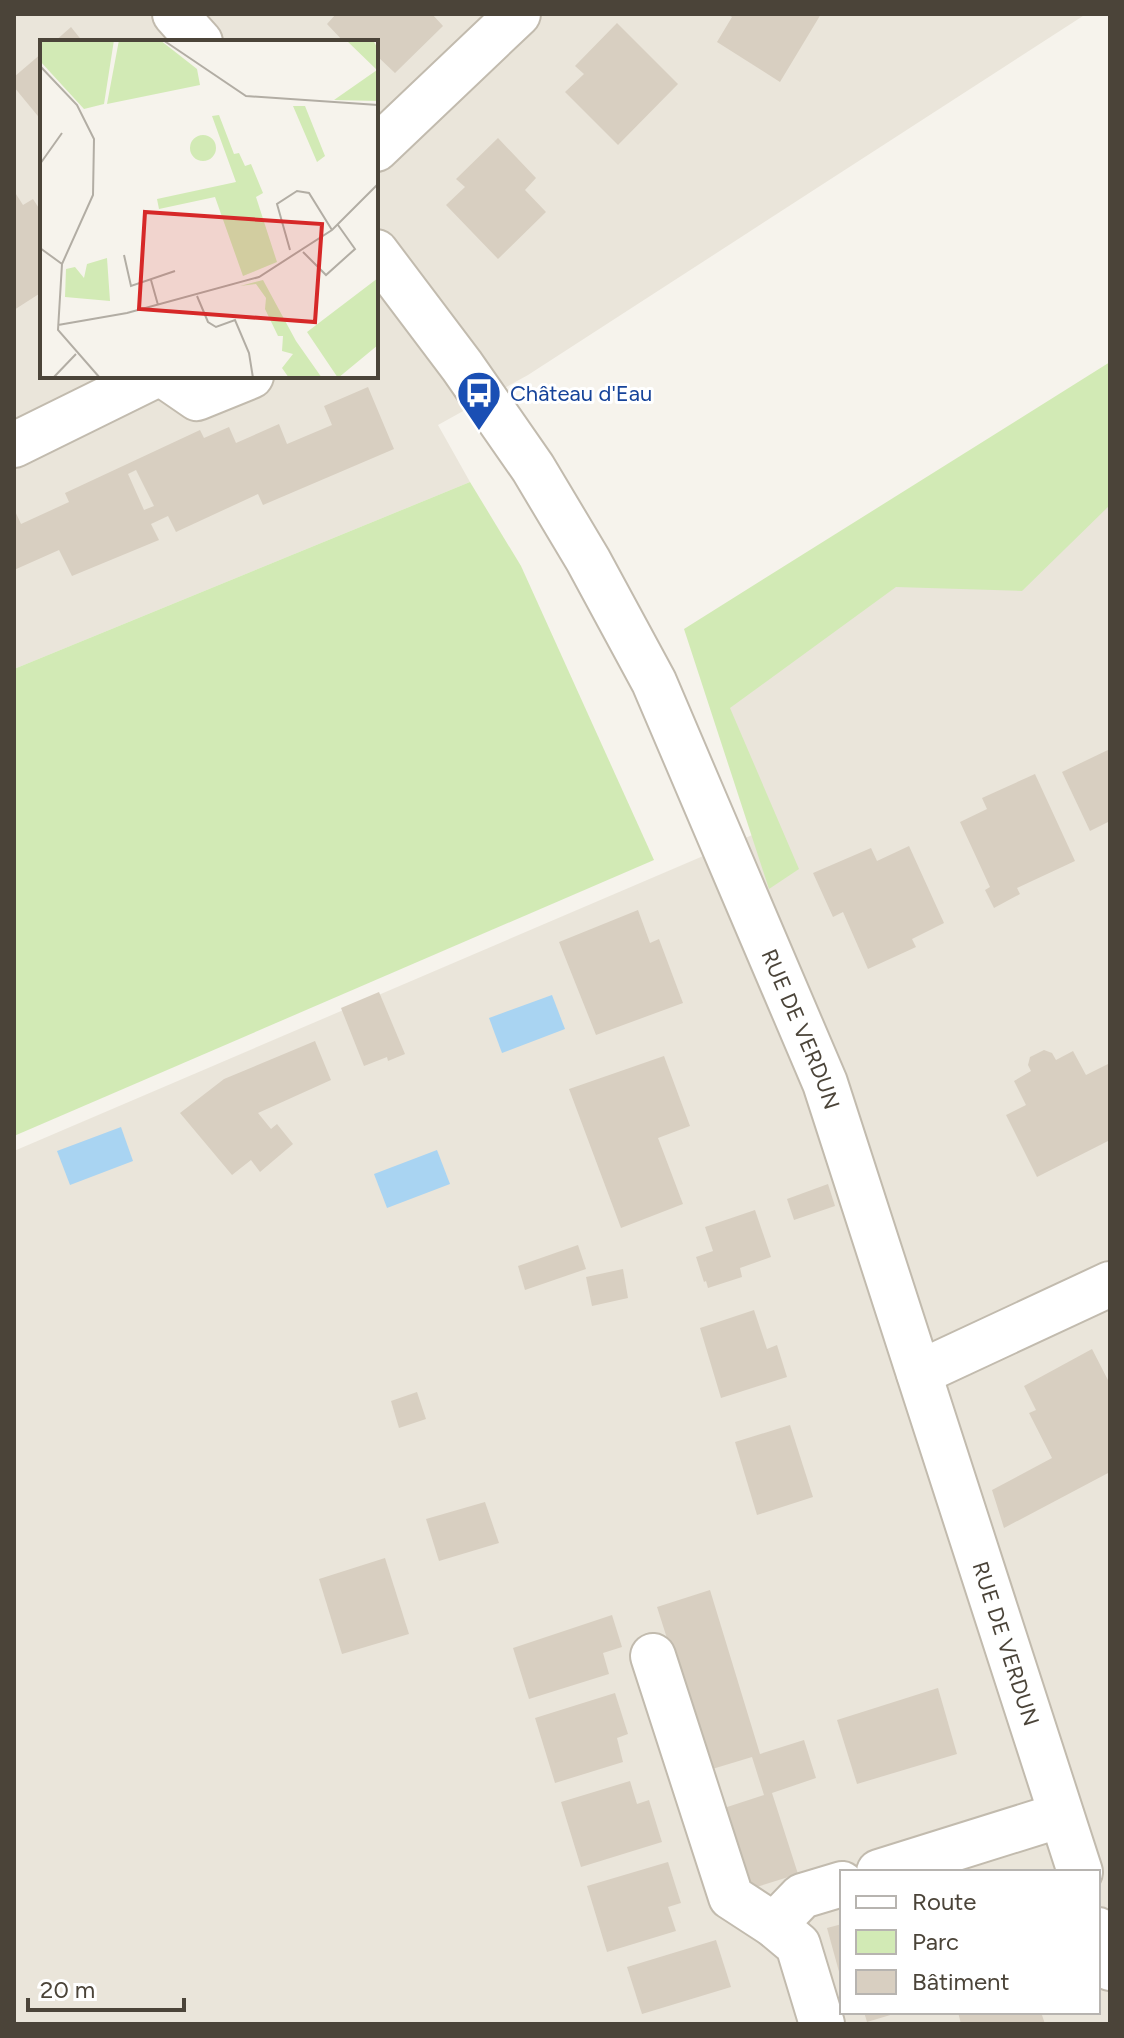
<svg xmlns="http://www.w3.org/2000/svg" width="1124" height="2038" font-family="Figtree,sans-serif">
	<rect width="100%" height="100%" fill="#f6f3ec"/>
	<!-- residential -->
	<g fill="#eae5da" fill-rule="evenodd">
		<path d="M14,14H1086L528,375L438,425L470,482L14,669ZM42,42H376V376H42Z"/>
		<path d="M1110,451V2024H14V1151L771,827L702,675ZM842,1872H1098V2012H842Z"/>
	</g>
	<!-- green -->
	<g fill="#d2eab5">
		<path d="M1110,362V505L1022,591L896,587L730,708L799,869L769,889L684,629Z"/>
		<path d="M470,482L521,566L654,860L14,1136V669Z"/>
	</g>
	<!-- water -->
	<g fill="#a9d4f2">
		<path d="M552,995L565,1029L502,1053L489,1018Z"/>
		<path d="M121,1127L133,1161L70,1185L57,1151Z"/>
		<path d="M437,1150L450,1184L387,1208L374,1174Z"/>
	</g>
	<!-- building -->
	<g fill="#d8cfc1" fill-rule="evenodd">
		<path d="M336,14H432L443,26L395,73L376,55V42H344L327,24Z"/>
		<path d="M726,14H821L780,82L717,42L732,17Z"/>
		<path d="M617,23L678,84L618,145L565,92L584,74L575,66Z"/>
		<path d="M71,27L83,42H54Z"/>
		<path d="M42,53V121L14,87V77Z"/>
		<path d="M498,138L536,178L525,190L546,212L498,259L446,205L465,187L456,179Z"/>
		<path d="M14,191L23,205L33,199L42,213V292L14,310Z"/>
		<path d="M368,387L394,449L263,505L258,494L176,532L168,516L151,524L159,540L72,576L59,550L14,570V509L21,524L69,502L65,493L200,430L204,438L229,427L236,443L279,424L287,444L332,425L324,406ZM136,470L154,506L144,510L128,474Z"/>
		<path d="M1110,749V821L1090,831L1062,772Z"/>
		<path d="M1035,774L1075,861L1017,888L1020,894L994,908L985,890L990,887L960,822L987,809L982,798Z"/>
		<path d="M909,846L944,923L912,939L916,947L868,969L843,912L833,917L813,873L871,848L877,861Z"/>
		<path d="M638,910L650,943L659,939L683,1003L596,1035L559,942Z"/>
		<path d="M379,992L405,1054L388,1061L387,1057L364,1066L341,1008Z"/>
		<path d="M315,1041L331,1080L258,1113L271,1129L277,1124L293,1144L260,1172L251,1160L232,1175L180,1113L224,1079Z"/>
		<path d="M1044,1050L1052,1053L1056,1060L1073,1051L1086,1075L1110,1063V1140L1037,1177L1006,1115L1026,1105L1014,1081L1031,1071L1028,1065L1030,1057Z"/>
		<path d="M664,1056L690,1126L658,1138L683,1204L621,1228L569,1089Z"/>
		<path d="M828,1184L835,1206L794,1220L787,1199Z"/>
		<path d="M755,1210L771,1257L740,1268L742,1277L708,1288L706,1281L704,1282L696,1257L713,1251L705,1227Z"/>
		<path d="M578,1245L586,1269L525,1290L518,1266Z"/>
		<path d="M623,1269L628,1298L592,1306L586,1277Z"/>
		<path d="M754,1310L767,1349L777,1345L787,1377L721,1398L700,1328Z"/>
		<path d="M1092,1349L1110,1384V1472L1004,1528L992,1490L1052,1458L1029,1413L1036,1410L1024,1386Z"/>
		<path d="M417,1392L426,1419L399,1428L391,1401Z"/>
		<path d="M790,1425L813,1497L757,1515L735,1442Z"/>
		<path d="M485,1502L499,1543L439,1561L426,1519Z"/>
		<path d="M385,1558L409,1634L342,1654L319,1579Z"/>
		<path d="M710,1590L760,1754L804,1740L816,1778L772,1793L798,1874L747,1890L721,1809L764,1795L752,1757L709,1770L657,1607Z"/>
		<path d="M612,1615L622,1647L603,1653L609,1674L529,1699L513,1648Z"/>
		<path d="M938,1688L957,1754L857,1784L837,1720Z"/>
		<path d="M615,1693L628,1734L617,1738L623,1762L555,1783L535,1718Z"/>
		<path d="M630,1781L637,1804L649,1800L662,1842L581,1867L561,1802Z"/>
		<path d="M668,1862L681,1903L668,1907L676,1931L607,1952L587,1886Z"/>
		<path d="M842,1924V1979H841L827,1928Z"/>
		<path d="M716,1940L731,1987L642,2014L627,1967Z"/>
		<path d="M864,2012H897V2013L867,2022Z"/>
		<path d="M958,2012H1041L1045,2024H961Z"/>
	</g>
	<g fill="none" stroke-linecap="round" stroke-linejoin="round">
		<!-- minor casing -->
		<g stroke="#c2bbae" stroke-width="48">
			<g id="minor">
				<path d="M376,149L518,14"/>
				<path d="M165,376L197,398L251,376"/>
				<path d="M14,445L154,376"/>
				<path d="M919,1373L1110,1284"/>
				<path d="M653,1656L731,1897L774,1925L798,1945L822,2024"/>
				<path d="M879,1872L1061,1815"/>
				<path d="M774,1925L802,1896L842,1884"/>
			</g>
		</g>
		<!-- tertiary casing -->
		<g stroke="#c2bbae" stroke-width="48">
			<g id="tertiary">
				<path d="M175,14L200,42"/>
				<path id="s1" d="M376,252L462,366L533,468L588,560L654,682L825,1083L1080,1872"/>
				<path d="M1098,1930L1110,1968"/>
			</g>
		</g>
		<!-- minor -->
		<use href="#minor" stroke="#fff" stroke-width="44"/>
		<!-- tertiary -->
		<use href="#tertiary" stroke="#fff" stroke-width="44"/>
	</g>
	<!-- icons -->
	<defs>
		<g id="bus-pin" transform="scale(2.3)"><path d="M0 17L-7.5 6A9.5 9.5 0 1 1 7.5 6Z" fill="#1a4fb4" stroke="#fff"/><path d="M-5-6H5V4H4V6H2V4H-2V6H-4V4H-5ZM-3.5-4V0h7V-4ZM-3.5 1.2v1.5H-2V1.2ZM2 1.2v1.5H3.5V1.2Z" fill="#fff"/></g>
	</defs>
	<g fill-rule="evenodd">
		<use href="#bus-pin" x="479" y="393"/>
	</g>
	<g text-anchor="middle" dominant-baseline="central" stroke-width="6" stroke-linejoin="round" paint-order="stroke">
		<!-- transit labels -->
		<g font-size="22" fill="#164399" stroke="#fff" text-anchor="start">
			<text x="510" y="393">Château d'Eau</text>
		</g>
		<!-- street labels -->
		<g font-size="22" fill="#4b4439" stroke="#fff">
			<text stroke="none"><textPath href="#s1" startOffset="890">RUE DE VERDUN</textPath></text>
			<text stroke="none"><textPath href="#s1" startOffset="1538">RUE DE VERDUN</textPath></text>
		</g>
	</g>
	<!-- overview -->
	<g transform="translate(40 40)">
		<rect width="338" height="338" fill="#f6f3ec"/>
		<path d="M0,0H74L64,64L44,69L0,21ZM79,0H120L157,29L160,45L67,64ZM306,0H333L338,9V61L294,60L337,30ZM253,66H265L285,116L277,122ZM179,75L194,114L199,113L205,126L211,124L223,153L216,157L237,222L203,236L175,157L119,169L117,159L196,142L172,76ZM150 108a13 13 0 1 1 26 0a13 13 0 1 1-26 0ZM67,218L70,261L25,257L26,229L35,227L44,238L47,224ZM338,238V305L298,338L267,292ZM223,240L256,301L282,338H249L242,328L253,314L242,311L243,296H238L225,269L226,258L216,244L200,246Z" fill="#d2eab5"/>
		<path fill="none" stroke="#b2ada4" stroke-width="2" d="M123,0L206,56L338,65M0,26L37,65L54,99L53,155L22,224L18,290L60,338M0,124L22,93M0,208L22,224M250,210L237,164L257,151L269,153L292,190M263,212L286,235L315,209L298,185M84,215L91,246L135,231M111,240L118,265M157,256L168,282L176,287L195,280L209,313L213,338M18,285L87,273L219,237L292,190L338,144M13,338L36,314"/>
		<path fill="#d62828" fill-opacity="0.15" stroke="#d62828" stroke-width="4" d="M105,172L282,184L275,282L99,269Z"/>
		<rect width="338" height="338" fill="none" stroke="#4b4439" stroke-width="4"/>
	</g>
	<!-- border -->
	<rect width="1124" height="2038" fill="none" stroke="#4b4439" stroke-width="32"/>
	<!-- legend -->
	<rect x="840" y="1870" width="260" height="144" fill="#ffffff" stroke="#b7b4b0" stroke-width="2"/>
	<rect x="856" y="1896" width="40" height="12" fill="#ffffff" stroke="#b7b4b0" stroke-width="2"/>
	<text x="912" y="1910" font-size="24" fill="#4b4439">Route</text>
	<rect x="856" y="1930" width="40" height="24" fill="#d2eab5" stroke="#b7b4b0" stroke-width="2"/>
	<text x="912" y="1950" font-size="24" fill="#4b4439">Parc</text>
	<rect x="856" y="1970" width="40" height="24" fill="#d8cfc1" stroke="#b7b4b0" stroke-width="2"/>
	<text x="912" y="1990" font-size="24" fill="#4b4439">Bâtiment</text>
	<!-- scale -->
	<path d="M28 1998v12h156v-12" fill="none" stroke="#4b4439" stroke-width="4"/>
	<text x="40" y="1998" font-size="24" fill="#4b4439" stroke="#ffffff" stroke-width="6" paint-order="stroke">20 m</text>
</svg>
